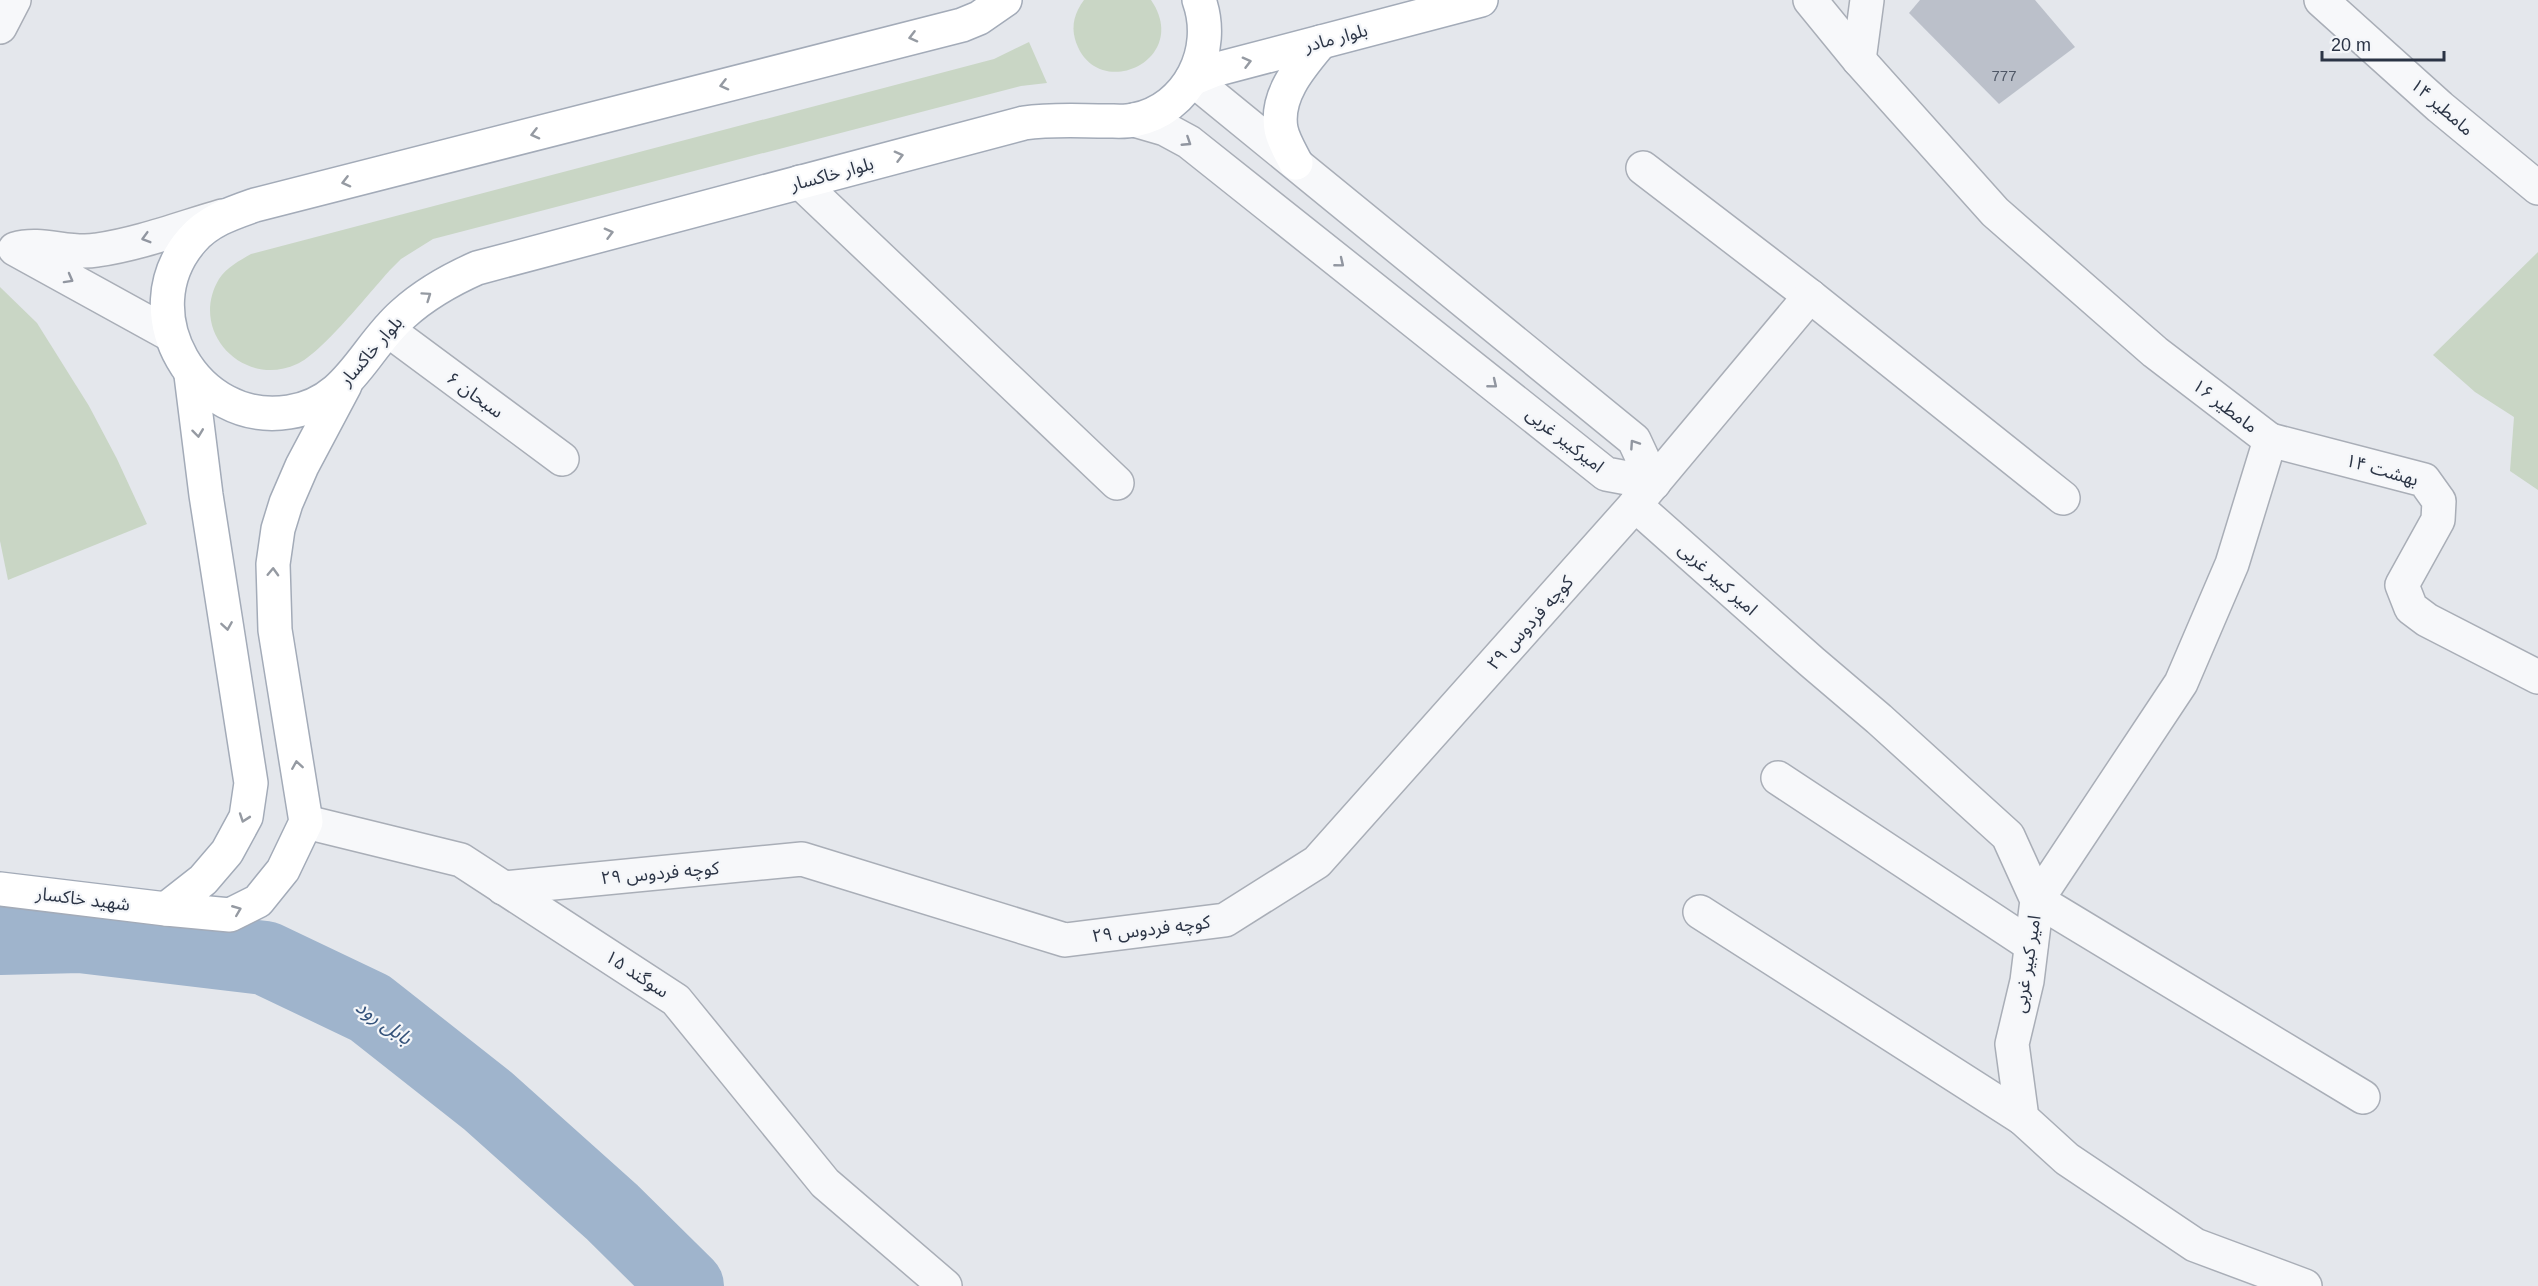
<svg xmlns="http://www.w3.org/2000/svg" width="2538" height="1286" font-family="Helvetica,'Noto Sans Arabic',sans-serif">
	<rect width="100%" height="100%" fill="#e4e7ec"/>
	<!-- green -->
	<g fill="#c9d6c5">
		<path d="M1084,0H1151C1193,61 1094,105 1075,39C1071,25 1075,12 1084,0Z"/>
		<path d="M1029,42L1047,83L1021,86L433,239L401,259L390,270C370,292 321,354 297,364C243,389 188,331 219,279C227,267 239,261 251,254L994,59Z"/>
		<path d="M2538,252V490L2510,471L2514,417L2475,392L2433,355Z"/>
		<path d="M0,287L37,323L89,406L117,459L147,524L8,580L0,541Z"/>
	</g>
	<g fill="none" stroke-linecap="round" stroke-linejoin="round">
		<!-- river -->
		<path stroke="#9fb4cc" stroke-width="74" d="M0,938L80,936L265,958L370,1008L488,1101L612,1212L687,1286"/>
	</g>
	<!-- building -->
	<path fill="#bbc0ca" d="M1920,0H2035L2075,47L1999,104L1909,13Z"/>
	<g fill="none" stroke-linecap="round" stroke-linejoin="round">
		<!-- minor casing -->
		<g stroke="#a9aeb7" stroke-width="36">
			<g id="minor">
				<path d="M1810,0L1859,60L1995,212L2155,352L2270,440L2232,564L2181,683L2037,900L2363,1097"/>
				<path d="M2321,0L2440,107L2538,188"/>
				<path d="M0,27L14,0"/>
				<path d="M1859,60L1867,0"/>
				<path d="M1134,120L1165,129L1189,142L1606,474L1654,483L1634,440L1192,79"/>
				<path d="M1643,168L1810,296L2063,498"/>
				<path d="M800,182L1117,483"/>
				<path d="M388,330L562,459"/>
				<path d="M171,335L15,249C42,241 69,255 97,250C139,244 181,228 222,216"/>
				<path d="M2270,440L2424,480L2439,501L2438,520L2402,585L2411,608L2427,620L2538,677"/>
				<path d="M1635,505L1812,662L1879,719L2008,836L2037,900L2027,981L2012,1044L2022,1118L2067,1159L2195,1245L2305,1286"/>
				<path d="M1778,778L2031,945"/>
				<path d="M306,822L461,860L676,1000L825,1183L945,1286"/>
				<path d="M503,888L802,859L1065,940L1225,920L1317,862L1635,505L1810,296"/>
				<path d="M1700,912L2022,1118"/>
			</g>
		</g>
		<!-- major casing -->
		<g stroke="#a3abb8" stroke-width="36">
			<g id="major">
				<path d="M1005,0L979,18L962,25L255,205C232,213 208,221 192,240C129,312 196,427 289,412C349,403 363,349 403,314C425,294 450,280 477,268L1024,123C1052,119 1079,121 1107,121C1115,121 1126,122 1134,120C1189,109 1217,50 1199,0"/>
				<path d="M1192,79L1214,70L1481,0"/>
				<path d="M1296,163C1291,153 1283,140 1281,129C1275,95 1301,66 1321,42"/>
				<path d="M191,375L206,495L251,783L246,817L227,852L203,880L166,909L230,915L258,901L283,870L306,822L275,630L273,564L278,529L286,503L302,466L345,385"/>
				<path d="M0,889L166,909"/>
			</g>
		</g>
		<!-- minor -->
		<use href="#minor" stroke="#f7f8fa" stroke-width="33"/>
		<!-- major -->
		<use href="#major" stroke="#fff" stroke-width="33"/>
	</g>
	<!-- one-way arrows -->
	<defs><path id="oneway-chevron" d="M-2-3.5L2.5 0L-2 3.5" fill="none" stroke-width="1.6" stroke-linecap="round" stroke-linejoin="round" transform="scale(1.5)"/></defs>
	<g stroke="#959aa2">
		<use href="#oneway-chevron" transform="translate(913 37) rotate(166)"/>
		<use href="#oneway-chevron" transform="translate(1247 62) rotate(-15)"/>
		<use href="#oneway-chevron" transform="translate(724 85) rotate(166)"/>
		<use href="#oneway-chevron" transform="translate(535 134) rotate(166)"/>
		<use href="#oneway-chevron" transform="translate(899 156) rotate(-15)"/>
		<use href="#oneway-chevron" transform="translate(346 182) rotate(166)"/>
		<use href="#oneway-chevron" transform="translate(609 233) rotate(-15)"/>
		<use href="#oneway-chevron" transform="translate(427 296) rotate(-35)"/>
		<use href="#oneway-chevron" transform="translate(198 433) rotate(83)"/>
		<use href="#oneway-chevron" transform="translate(273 572) rotate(-88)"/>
		<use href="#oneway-chevron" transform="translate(227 626) rotate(81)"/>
		<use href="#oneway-chevron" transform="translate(297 765) rotate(-99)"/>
		<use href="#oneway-chevron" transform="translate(244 818) rotate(109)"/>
		<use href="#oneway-chevron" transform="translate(237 910) rotate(-22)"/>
	</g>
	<g stroke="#9196a0">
		<use href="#oneway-chevron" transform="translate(1187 142) rotate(33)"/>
		<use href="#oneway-chevron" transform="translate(146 238) rotate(164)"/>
		<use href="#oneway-chevron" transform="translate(1340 263) rotate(39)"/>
		<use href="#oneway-chevron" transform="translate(69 279) rotate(29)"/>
		<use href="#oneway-chevron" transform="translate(1493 384) rotate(39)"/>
		<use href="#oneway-chevron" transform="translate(1634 444) rotate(-124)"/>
	</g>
	<g text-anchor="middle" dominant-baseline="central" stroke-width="4.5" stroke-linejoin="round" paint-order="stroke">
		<!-- number labels -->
		<g font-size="15" fill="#4f5766">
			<text x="2004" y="75">777</text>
		</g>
		<!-- street labels -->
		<g font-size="18" fill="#2b3445" stroke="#f4f6f9">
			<text transform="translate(1336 38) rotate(-15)">بلوار مادر</text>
			<text transform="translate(2442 107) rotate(41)">مامطیر ۱۴</text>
			<text transform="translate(832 174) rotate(-15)">بلوار خاکسار</text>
			<text transform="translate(371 351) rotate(-49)">بلوار خاکسار</text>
			<text transform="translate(475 395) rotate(36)">سبحان ۶</text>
			<text transform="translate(2225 406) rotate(37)">مامطیر ۱۶</text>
			<text transform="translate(1565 440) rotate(38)">امیرکبیر غربی</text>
			<text transform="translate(2382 470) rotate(16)">بهشت ۱۴</text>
			<text transform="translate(1718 579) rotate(42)">امیر کبیر غربی</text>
			<text transform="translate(1530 623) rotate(-48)">کوچه فردوس ۲۹</text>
			<text transform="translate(660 873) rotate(-5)">کوچه فردوس ۲۹</text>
			<text transform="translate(83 899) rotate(7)">شهید خاکسار</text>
			<text transform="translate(1151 929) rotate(-7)">کوچه فردوس ۲۹</text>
			<text transform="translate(2027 964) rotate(-81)">امیر کبیر غربی</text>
			<text transform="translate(637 974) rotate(33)">سوگند ۱۵</text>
		</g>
		<!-- water labels -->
		<g font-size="20" font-style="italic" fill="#34527a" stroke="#f4f6f9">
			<text transform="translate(384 1022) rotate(35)">بابل رود</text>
		</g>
	</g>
	<!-- scale -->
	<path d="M2322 51v9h122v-9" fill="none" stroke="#2b3445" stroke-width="3"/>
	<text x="2331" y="51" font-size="18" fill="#2b3445" stroke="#f4f6f9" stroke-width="4.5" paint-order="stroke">20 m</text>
</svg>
